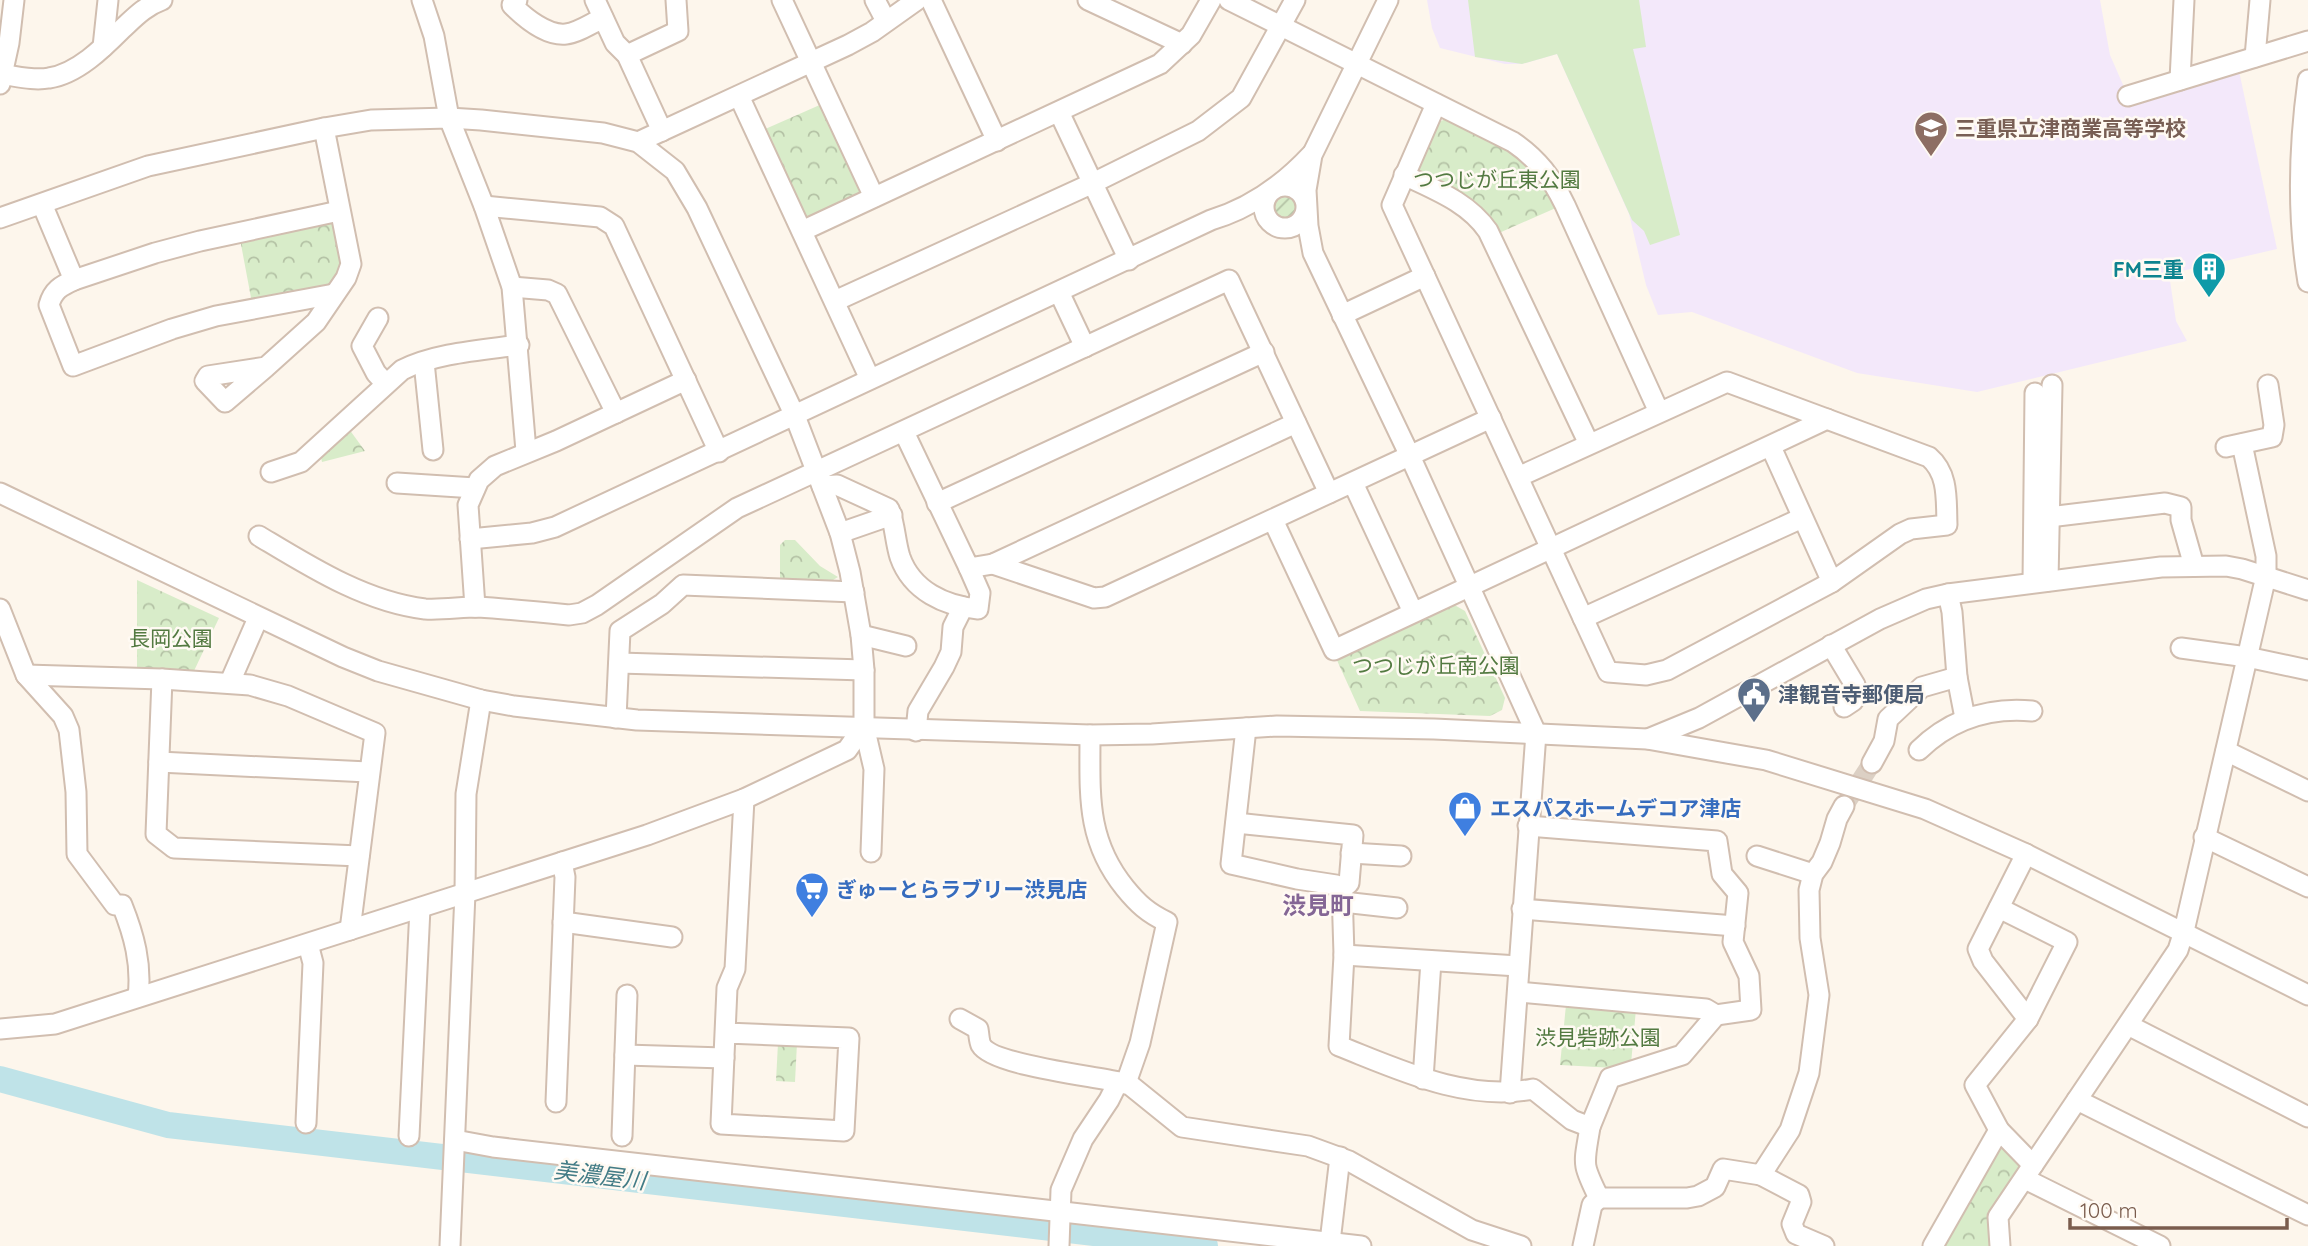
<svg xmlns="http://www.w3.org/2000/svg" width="2308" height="1246" font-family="Quicksand,'Noto Sans JP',sans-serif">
	<defs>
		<pattern id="park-crowns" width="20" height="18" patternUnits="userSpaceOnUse" patternTransform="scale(1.75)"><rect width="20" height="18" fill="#d8ecc9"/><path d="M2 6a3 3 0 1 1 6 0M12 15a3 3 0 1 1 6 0" fill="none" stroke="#b4c2a5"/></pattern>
		<pattern id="garden-furrows" width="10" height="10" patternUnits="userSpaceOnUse" patternTransform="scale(1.75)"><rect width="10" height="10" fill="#d8ecc9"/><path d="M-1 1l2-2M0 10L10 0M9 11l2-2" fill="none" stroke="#b4c2a5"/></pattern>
	</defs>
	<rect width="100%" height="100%" fill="#fdf6ec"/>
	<!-- education -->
	<path fill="#f3e8fa" d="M1427,0H2100L2110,55L2131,103L2239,71L2277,249L2169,274L2176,321L2187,341L1977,392L1857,373L1692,312L1658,315L1646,285L1629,214L1557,54L1522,64H1505L1440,48L1432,28Z"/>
	<!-- park -->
	<g fill="url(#park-crowns)">
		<path d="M822,104L861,191L859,195L809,219L805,217L763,130Z"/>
		<path d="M1445,119L1516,151L1527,161L1558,207L1499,233L1418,172L1416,168L1434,125Z"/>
		<path d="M329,222L334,225L344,265L331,284L252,303L240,239Z"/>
		<path d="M349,429L365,451L322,462L320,453Z"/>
		<path d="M785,540H795L820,566L838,577L828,583L780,582V545Z"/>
		<path d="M137,580L219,618L193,673L137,671Z"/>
		<path d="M1451,603L1465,611L1505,698L1502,710L1490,716L1360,711L1335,656Z"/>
		<path d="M1566,1005L1636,1009L1631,1064L1615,1068L1560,1065Z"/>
		<path d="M778,1043H797L795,1082L776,1081Z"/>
		<path d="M2006,1146L2020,1161L2022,1173L1995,1246H1938L1995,1147Z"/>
	</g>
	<!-- garden -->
	<circle fill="url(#garden-furrows)" cx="1285" cy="208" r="11"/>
	<!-- pitch -->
	<path fill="#d8ecc9" d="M1468,0H1639L1646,47L1633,49L1680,235L1650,245L1644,231L1632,220L1557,54L1522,64L1475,57Z"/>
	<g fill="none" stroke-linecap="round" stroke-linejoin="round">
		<!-- river -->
		<path stroke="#bfe3e8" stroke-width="26" d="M0,1079L168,1125L1205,1246"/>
		<!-- minor-tunnel -->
		<path stroke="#dcd0c4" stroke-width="19" stroke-dasharray="19 10" stroke-linecap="butt" d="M1844,806L1872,763"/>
		<!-- minor casing -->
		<g stroke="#d1beb0" stroke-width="23">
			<g id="minor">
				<path d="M422,0L434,36L449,118L484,206L512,287L526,451"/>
				<path d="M517,0L512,5C525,18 547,36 566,34C578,33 592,23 603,18"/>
				<path d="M595,0L615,43L627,55L662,131"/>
				<path d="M782,0L874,197"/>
				<path d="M875,0L886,21"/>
				<path d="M931,0L997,141"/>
				<path d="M1088,0L1182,44"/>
				<path d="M1229,0L1513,142C1538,159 1552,178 1565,205L1659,412"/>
				<path d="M1388,0L1312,155L1306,190L1308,226L1313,253L1410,456L1536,733L1510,1093"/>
				<path d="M103,47L108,0"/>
				<path d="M627,55L678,31L676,0"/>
				<path d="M2255,57L2260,0"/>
				<path d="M0,74C16,76 33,81 49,78C77,74 103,48 122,29C134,18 145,6 162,0"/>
				<path d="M2180,80L2184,0"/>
				<path d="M2308,80C2299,146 2297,216 2308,282"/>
				<path d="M0,84L9,43L14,0"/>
				<path d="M739,96L870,379"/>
				<path d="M2128,96L2308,41"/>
				<path d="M1436,104L1392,205L1608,672L1646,675L1667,670L1832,582L1900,534L1911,529L1947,525C1946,500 1949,474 1929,457L1727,382L1518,477"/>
				<path d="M1059,112L1129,260"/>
				<path d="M638,142L848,45L872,32L917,0"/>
				<path d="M1404,175C1435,190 1468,202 1488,231L1589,444"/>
				<circle cx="1285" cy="207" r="21"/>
				<path d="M42,204L74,280C61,286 53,290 49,305L73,366L172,329L216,316L334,294"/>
				<path d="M484,206L600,217L614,226L719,452"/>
				<path d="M0,218L148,166L324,128L371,120L449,118L481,120L603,133L638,142L675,171L697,208L795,416L840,533L850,572L861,635L864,670V726L874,769L871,852"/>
				<path d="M802,231L1160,64L1191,35L1211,0"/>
				<path d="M74,280L155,253L200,241L339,211"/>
				<path d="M512,287L548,290L557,294L616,413"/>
				<path d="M1059,292L1085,347"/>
				<path d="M835,301L1093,183L1198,131L1241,98L1295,0"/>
				<path d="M1342,315L1425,276"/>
				<path d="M378,318L362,346L376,373L386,384"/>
				<path d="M424,362L433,450"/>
				<path d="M266,367L225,402L205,381L208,376L266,367L316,322L346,278L351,264L324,128"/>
				<path d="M904,432L969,568L993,564L1296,423"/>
				<path d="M1771,447L1832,582"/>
				<path d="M2226,447L2272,437L2274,425L2268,385"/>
				<path d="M271,472L301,462L402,370C435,353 483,350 519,345"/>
				<path d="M397,483L475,488"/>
				<path d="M1353,483L1413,612"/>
				<path d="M822,486L837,485L889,509C895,524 895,541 900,557C912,591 945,606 978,609L980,593L969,568"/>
				<path d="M0,493L343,657L378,671L481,700L514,706L637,720L1090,735L1152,734L1277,726L1434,729L1647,739L1726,753L1766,760L1925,809L2026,854L2308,995"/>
				<path d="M937,503L1264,352"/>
				<path d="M2049,517L2165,503L2181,507V520L2194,566"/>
				<path d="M1273,520L1334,650L1827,419"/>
				<path d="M840,533L892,515"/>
				<path d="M259,536C309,566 365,602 425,609C443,610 461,607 478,607C509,609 539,612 569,615L582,613L597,605L737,508L1229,280L1329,493"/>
				<path d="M470,539L532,533L555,527L1211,220C1251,208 1283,185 1311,155"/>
				<path d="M993,564L1094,598L1105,597L1491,418"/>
				<path d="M2048,581L2052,385"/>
				<path d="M2033,582L2035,393"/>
				<path d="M1948,594L1952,612L1957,677L1965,718"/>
				<path d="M475,607L468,505L479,480L495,466L556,441L686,380"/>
				<path d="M0,609L26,675L63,716L69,730L76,792L77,854L115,905H122C134,935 142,964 138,997"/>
				<path d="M1583,618L1802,518"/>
				<path d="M861,635L906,646"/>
				<path d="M1831,645L1855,685L1857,694L1853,701L1844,707"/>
				<path d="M2181,648L2247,657L2308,670"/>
				<path d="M619,663L864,670"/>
				<path d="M26,675L162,679L250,685L288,696L375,733L350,930"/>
				<path d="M162,679L156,834L174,848L359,856"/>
				<path d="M230,682L258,618"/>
				<path d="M616,718L620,631L662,604L683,585L854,592"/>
				<path d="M1246,728L1231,864L1297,879L1336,885L1342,889L1344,955L1339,1046C1400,1070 1466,1102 1533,1089L1572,1120L1590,1127L1610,1078L1682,1055L1716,1015"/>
				<path d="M916,731L918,711L944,667L951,652L953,627L963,607"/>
				<path d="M1090,735C1090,795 1086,840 1125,888C1138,904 1148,913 1167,922L1140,1043L1126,1083"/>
				<path d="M1648,739L1699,718L1880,619L1926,599L1948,594L2161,567L2226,566L2242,569L2308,590"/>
				<path d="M1919,750C1951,719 1988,707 2032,711"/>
				<path d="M2226,751L2308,791"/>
				<path d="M159,762L368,772"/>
				<path d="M1872,763L1884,741L1888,719L1922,687L1957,677"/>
				<path d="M1236,823L1353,835L1349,883L1342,889"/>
				<path d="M2204,837L2308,887"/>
				<path d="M1351,853L1401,856"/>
				<path d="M2026,854L1978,949L1983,961L2028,1019"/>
				<path d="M1757,856L1813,874"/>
				<path d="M1343,902L1397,908"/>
				<path d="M1999,908L2067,942L2028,1019L1975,1085L1999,1130L2033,1165"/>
				<path d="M1522,909L1735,926"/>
				<path d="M563,922L672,937"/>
				<path d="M1344,955L1518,966"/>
				<path d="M1518,992L1706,1009L1716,1015L1751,1010L1749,976L1733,942L1738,893L1722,874L1717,841L1528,826"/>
				<path d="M960,1019L978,1029C979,1034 979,1041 981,1045C992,1065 1093,1076 1118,1082"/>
				<path d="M2128,1025L2308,1117"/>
				<path d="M0,1029L55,1024L647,835L744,799L847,750L864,726"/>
				<path d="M726,1033L849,1038L844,1131L721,1124L727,988L735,969L744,799"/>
				<path d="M625,1055L724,1058"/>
				<path d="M1423,1079L1431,961"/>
				<path d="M2077,1100L2308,1215"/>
				<path d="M556,1102L565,877L562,862"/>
				<path d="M306,1123L313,963L308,944"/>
				<path d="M409,1136L420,908"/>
				<path d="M622,1136L627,995"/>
				<path d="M455,1140L493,1147L1361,1246"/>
				<path d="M1761,1175L1799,1195L1801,1202L1792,1224L1796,1234L1824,1246"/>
				<path d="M2025,1179L2160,1246"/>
				<path d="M1599,1198H1687L1698,1196L1715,1187L1723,1169L1761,1175L1790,1130L1809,1073L1819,995L1810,938L1809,890L1813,874L1822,862L1830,843L1837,819L1844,806"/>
				<path d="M1330,1242L1340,1157"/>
				<path d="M450,1246L465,893L466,794L481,700"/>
				<path d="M1059,1246L1061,1190L1083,1139L1109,1100L1118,1082L1130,1085L1182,1127L1308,1146L1349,1161L1472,1230L1521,1246"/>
				<path d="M1583,1246L1592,1205L1599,1198C1581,1162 1584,1165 1590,1127"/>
				<path d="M1933,1246L1999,1130"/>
				<path d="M2000,1246L1998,1217L2178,950L2184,931L2266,576V556L2242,444"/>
			</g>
		</g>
		<!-- minor -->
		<use href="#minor" stroke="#fff" stroke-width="19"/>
	</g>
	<!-- icons -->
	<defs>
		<g id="school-pin" transform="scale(1.75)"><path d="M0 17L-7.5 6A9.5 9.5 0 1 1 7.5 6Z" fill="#8d6e63" stroke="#fffaf3"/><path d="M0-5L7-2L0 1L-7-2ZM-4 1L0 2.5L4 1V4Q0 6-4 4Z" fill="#fff"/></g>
		<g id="building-pin" transform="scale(1.75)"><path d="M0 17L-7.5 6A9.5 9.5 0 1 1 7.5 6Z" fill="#0f9aa8" stroke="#fffaf3"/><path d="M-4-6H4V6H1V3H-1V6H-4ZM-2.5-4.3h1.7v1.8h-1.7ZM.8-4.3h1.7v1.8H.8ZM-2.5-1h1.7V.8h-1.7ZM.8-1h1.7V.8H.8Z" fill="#fff"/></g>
		<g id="civic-pin" transform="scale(1.75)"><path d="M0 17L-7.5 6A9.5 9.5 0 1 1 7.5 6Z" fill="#5c6f8a" stroke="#fffaf3"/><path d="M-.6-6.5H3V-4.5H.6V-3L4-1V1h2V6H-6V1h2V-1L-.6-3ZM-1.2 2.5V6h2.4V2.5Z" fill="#fff"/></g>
		<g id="shop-pin" transform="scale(1.75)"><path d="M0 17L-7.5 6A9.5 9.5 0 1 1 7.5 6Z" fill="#3f7fe0" stroke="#fffaf3"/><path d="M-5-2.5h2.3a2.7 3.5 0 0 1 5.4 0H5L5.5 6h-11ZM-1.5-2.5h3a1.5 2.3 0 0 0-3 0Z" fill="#fff"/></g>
		<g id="supermarket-pin" transform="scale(1.75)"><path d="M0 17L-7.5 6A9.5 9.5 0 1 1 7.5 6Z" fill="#3f7fe0" stroke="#fffaf3"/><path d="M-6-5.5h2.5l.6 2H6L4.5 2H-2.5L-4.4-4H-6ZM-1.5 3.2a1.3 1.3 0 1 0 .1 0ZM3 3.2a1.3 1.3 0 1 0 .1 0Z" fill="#fff"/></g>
	</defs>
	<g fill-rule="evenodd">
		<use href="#school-pin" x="1931" y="128"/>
		<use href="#building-pin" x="2209" y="269"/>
		<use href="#civic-pin" x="1754" y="694"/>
		<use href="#shop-pin" x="1465" y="808"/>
		<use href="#supermarket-pin" x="812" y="889"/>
	</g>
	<g text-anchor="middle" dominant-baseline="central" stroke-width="5" stroke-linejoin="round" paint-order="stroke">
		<!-- education labels -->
		<g font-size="21" font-weight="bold" fill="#785e54" stroke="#fffaf3" text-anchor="start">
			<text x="1955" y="128">三重県立津商業高等学校</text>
		</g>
		<!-- park labels -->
		<g font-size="21" fill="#537a41" stroke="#fffaf3">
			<text x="1497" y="179">つつじが丘東公園</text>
			<text x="171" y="638">長岡公園</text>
			<text x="1436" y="665">つつじが丘南公園</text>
			<text x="1598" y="1037">渋見砦跡公園</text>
		</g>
		<!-- culture labels -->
		<g font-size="21" font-weight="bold" fill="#0d838f" stroke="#fffaf3" text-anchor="end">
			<text x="2184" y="269">FM三重</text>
		</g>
		<!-- service labels -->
		<g font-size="21" font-weight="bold" fill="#4e5e75" stroke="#fffaf3" text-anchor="start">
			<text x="1778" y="694">津観音寺郵便局</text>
		</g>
		<!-- shop labels -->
		<g font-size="21" font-weight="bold" fill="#366cbe" stroke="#fffaf3" text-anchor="start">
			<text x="1490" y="808">エスパスホームデコア津店</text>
			<text x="836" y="889">ぎゅーとらラブリー渋見店</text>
		</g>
		<!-- water labels -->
		<g font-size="23" font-style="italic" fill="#437c86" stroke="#fffaf3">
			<text transform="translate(600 1175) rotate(7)">美濃屋川</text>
		</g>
		<!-- quarter labels -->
		<g font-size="24" font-weight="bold" fill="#846695" stroke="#fffaf3">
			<text x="1318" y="905">渋見町</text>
		</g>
	</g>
	<!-- scale -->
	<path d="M2070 1218v10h217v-10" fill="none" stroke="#7a5c4d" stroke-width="3.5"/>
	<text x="2080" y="1218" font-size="21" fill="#7a5c4d" stroke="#fffaf3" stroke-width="5" paint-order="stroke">100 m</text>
</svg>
